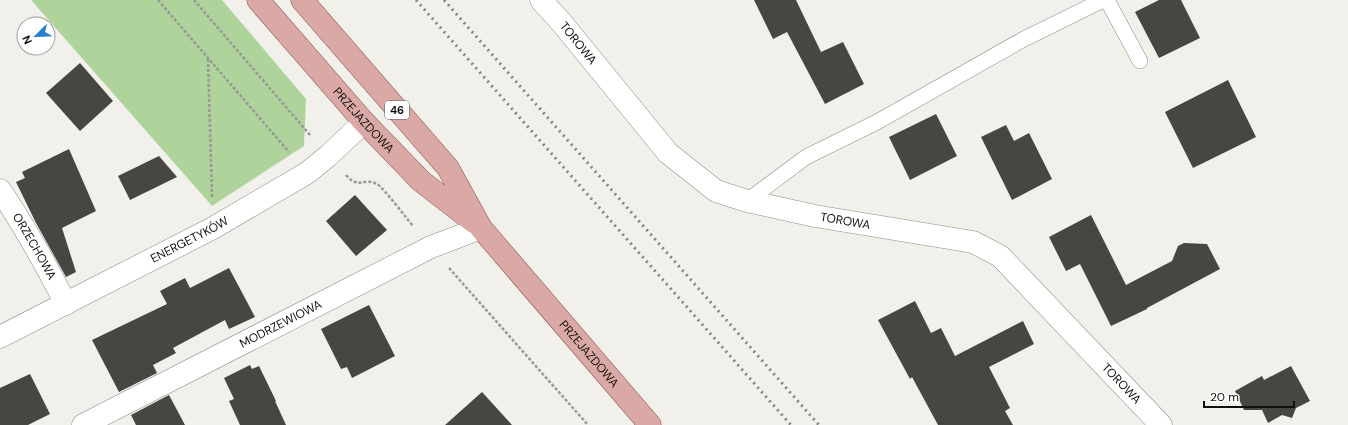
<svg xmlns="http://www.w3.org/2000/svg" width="1348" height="425" font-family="'DM Sans',sans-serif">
	<rect width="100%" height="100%" fill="#f1f0ea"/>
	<!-- green -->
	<path fill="#aed49c" d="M31,0H222L306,99L304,146L212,206Z"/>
	<!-- building -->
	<g fill="#484642">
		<path d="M754,0H796L821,52L843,42L864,84L825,104L787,32L773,39Z"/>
		<path d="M1159,0H1181L1200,38L1159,58L1135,12Z"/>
		<path d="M80,63L113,101L80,131L46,93Z"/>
		<path d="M1228,80L1256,137L1193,168L1165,112Z"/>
		<path d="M936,114L957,156L910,180L889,137Z"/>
		<path d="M1006,125L1014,141L1029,133L1052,179L1012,200L981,137Z"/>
		<path d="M69,149L96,211L62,228L76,272L66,277L36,223L16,182L25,178L22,172Z"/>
		<path d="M159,156L177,177L130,200L118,176Z"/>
		<path d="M355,195L387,230L356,256L326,221Z"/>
		<path d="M1091,215L1126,285L1172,261L1178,246L1184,243L1207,244L1220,269L1147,308V309L1111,326L1080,264L1066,271L1049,237Z"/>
		<path d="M229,268L255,317L229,329L225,320L173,348L176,353L153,365L157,373L119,392L92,340L167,304L160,291L185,278L190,288Z"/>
		<path d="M915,301L931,333L941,328L955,356L1023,321L1034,344L989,367L1010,408L1005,411L1013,425H938L912,377L910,379L878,320Z"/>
		<path d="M369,305L395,356L352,378L347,367L341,369L321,329Z"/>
		<path d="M250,365L252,369L259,366L276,401H275L286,425H240L229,401L234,399L224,378Z"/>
		<path d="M1291,366L1310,401L1296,408L1292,418L1282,415L1268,423L1262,410H1244L1235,391L1262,376L1264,380Z"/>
		<path d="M30,374L50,414L28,425H0V388Z"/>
		<path d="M482,392L512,425H445Z"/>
		<path d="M169,395L185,425H136L131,415Z"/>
	</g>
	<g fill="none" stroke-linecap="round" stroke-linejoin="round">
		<!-- service casing -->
		<g stroke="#8d8c86" stroke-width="16">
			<g id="service">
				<path d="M1107,0L1140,61"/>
				<path d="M747,201L806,157L877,122L1022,40L1103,0"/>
			</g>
		</g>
		<!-- minor casing -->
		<g stroke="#8d8c86" stroke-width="23">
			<g id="minor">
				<path id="s1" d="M541,0L561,22L668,153L716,191L747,201L815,216L973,242L1000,256L1161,425"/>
				<path id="s2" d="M0,190C25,227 46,265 66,304"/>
				<path id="s3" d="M0,337L213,228L307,173L328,156L364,122"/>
				<path id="s4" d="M83,425L431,247L481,228"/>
			</g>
		</g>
		<!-- primary casing -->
		<g stroke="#844e49" stroke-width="23">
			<g id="primary">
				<path id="s5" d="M258,0L364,122L421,181L474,222"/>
				<path id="s6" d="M302,0L448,168L481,228L650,425"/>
			</g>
		</g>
		<!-- path -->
		<g stroke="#999894" stroke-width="2.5" stroke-dasharray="3 2" stroke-linecap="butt">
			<path d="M158,0L289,152"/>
			<path d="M194,0L310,135"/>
			<path d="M208,59L212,197"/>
			<path d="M346,175C359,190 363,177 377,184C383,187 407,219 413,226"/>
			<path d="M449,268L588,425"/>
		</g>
		<!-- service -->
		<use href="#service" stroke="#fff" stroke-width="15"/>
		<!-- minor -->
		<use href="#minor" stroke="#fff" stroke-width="22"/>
		<!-- primary -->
		<use href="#primary" stroke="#daa9a5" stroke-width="22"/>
		<!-- rail -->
		<g stroke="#858480" stroke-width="3" stroke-dasharray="2 4" stroke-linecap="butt">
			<path d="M416,0L791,425"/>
			<path d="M444,0L819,425"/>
		</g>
	</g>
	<g text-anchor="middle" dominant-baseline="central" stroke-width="4" stroke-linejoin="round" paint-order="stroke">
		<!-- shield labels -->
		<rect fill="#fff" stroke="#585756" stroke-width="1" x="385" y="101" width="24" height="18" rx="3"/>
		<g font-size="11" font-weight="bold" fill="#100f0d">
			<text x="397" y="110">46</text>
		</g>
		<!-- street labels -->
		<g font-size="12" fill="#100f0d" stroke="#fff">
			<text stroke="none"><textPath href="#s1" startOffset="57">TOROWA</textPath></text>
			<text stroke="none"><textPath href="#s5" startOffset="160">PRZEJAZDOWA</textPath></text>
			<text stroke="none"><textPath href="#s1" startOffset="393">TOROWA</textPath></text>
			<text stroke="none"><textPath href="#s3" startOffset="213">ENERGETYKÓW</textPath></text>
			<text stroke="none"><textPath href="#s2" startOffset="66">ORZECHOWA</textPath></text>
			<text stroke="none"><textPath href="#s4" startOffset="222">MODRZEWIOWA</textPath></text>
			<text stroke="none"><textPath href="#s6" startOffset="457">PRZEJAZDOWA</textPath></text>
			<text stroke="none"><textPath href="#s1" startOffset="729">TOROWA</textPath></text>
		</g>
	</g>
	<!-- north arrow -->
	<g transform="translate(36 36) rotate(246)"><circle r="19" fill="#ffffff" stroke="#9f9f9e"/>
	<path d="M0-3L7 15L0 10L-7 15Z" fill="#277ecb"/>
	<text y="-6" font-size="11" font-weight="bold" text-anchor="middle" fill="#100f0d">N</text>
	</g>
	<!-- scale -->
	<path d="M1204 401v6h90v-6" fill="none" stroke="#100f0d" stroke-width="2"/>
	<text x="1210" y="401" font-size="12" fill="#100f0d" stroke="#ffffff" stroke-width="3" paint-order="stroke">20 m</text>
</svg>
